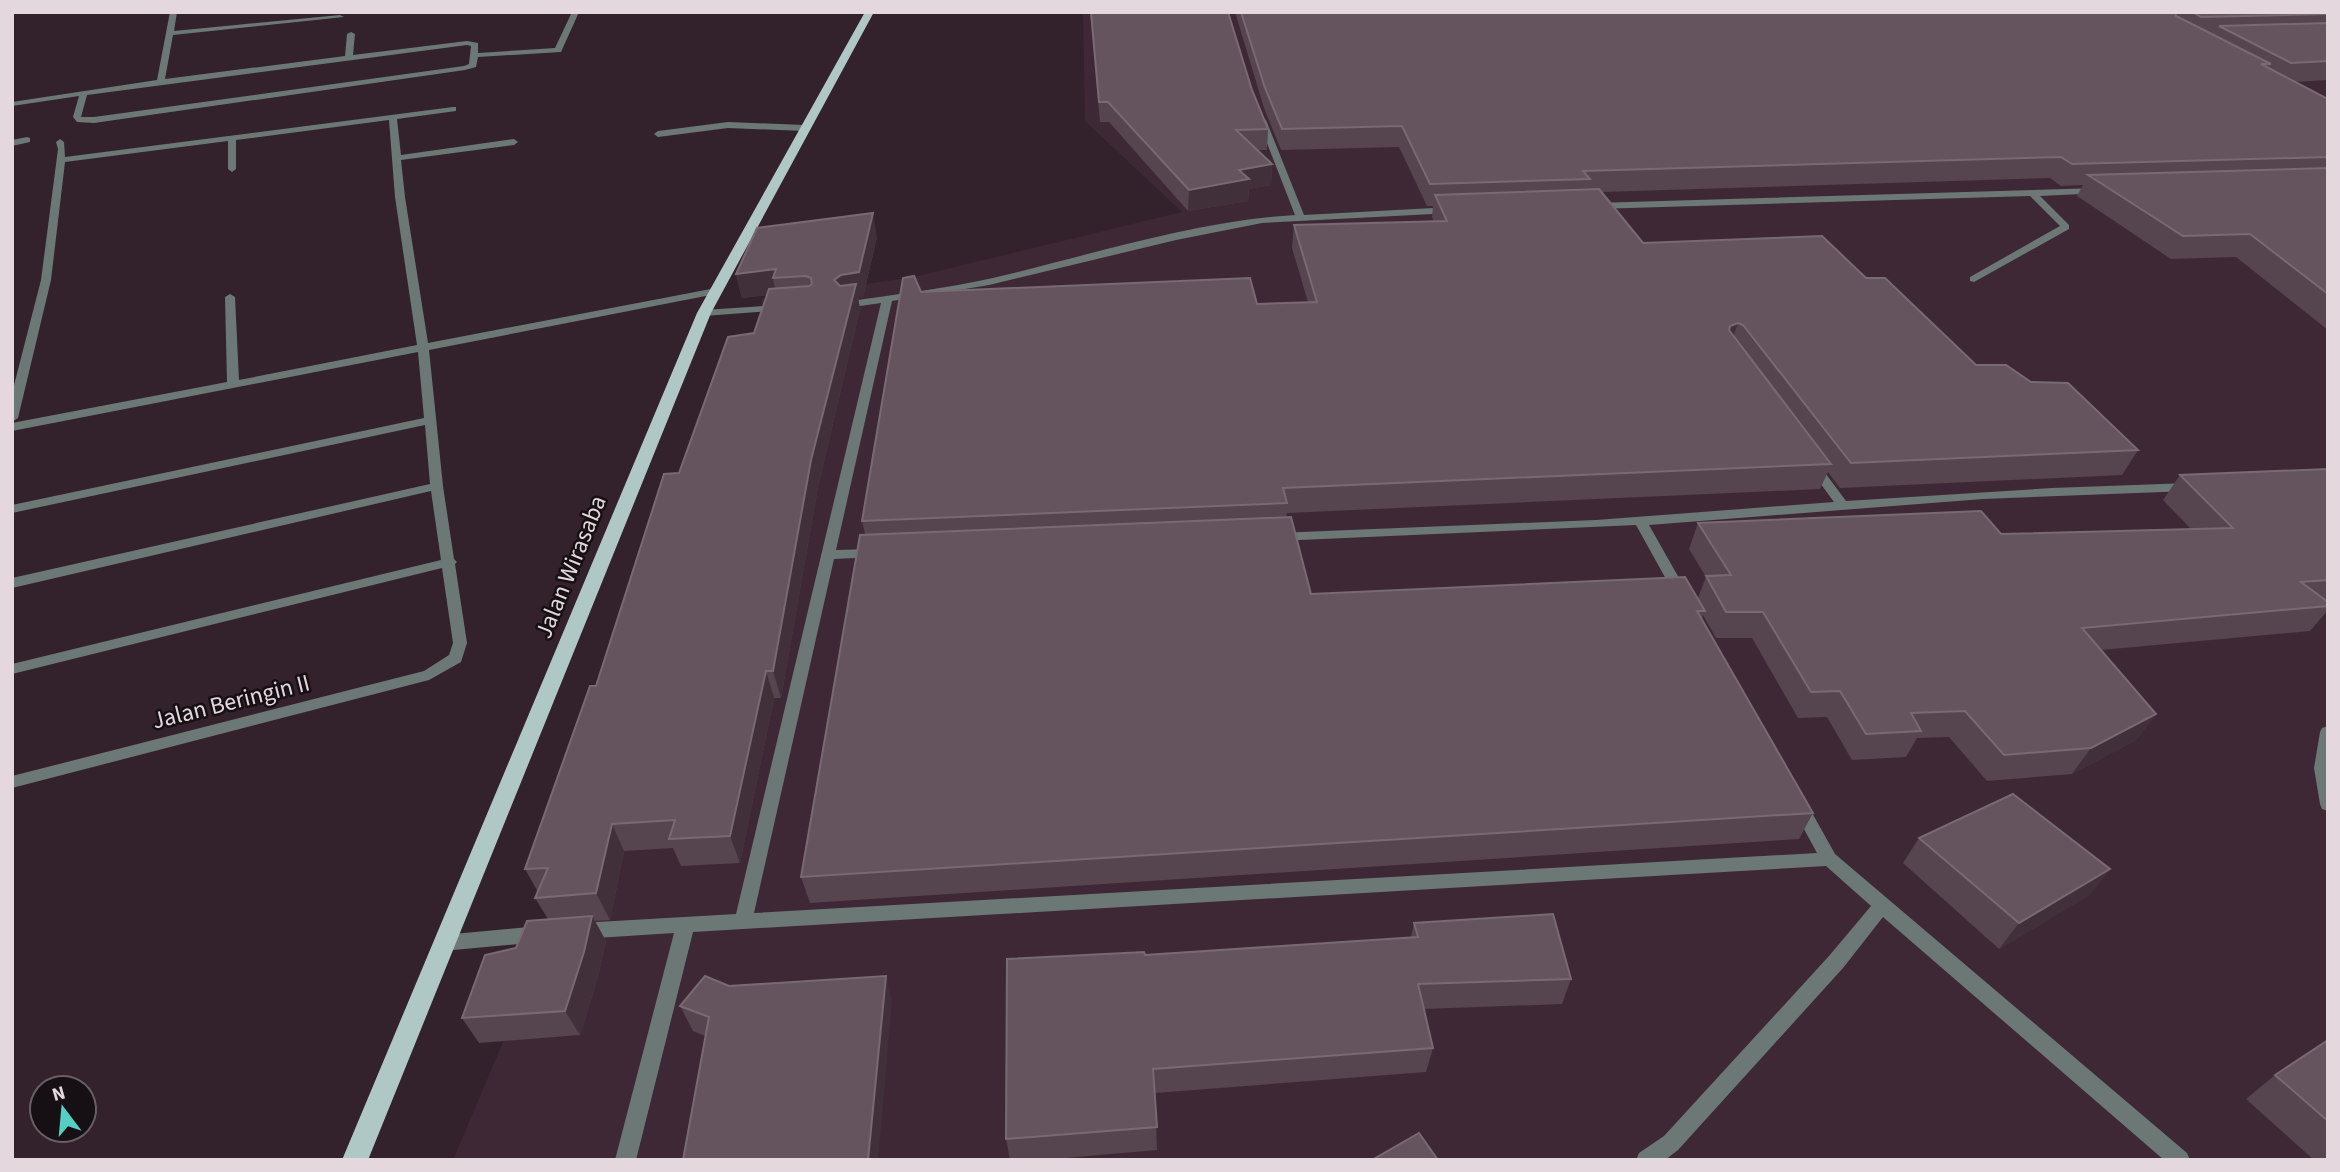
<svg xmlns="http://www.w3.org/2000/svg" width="2340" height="1172" font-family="'Source Sans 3',sans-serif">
	<rect width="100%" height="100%" fill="#33222c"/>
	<!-- built -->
	<path fill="#3f2836" d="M1083,12H2328V1160H453L549,934L761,309L762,299L914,277L1182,212L1085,121Z"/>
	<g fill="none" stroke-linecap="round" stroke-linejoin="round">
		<!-- service -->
		<g fill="#6c7876" fill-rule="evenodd">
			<path d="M1262,117L1266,120L1304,215L1452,207L1457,210L1452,213L1262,223L1176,240L989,285L892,301L836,550L875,549L882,553L875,557L834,559L754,913L1817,853L1792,807L1794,802L1800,800L1806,802L1835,854L2187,1153L2190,1160H2164L1883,917L1843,968L1678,1150L1665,1160H1636L1639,1153L1664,1136L1829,956L1871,906L1826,866L693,932L636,1160H615L674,933L580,939L574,937L571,931L574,925L580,923L736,914L881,303L846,308L841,305L846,302C895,294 945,289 993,278C1090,255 1196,221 1295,215L1258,120Z"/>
			<path d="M728,122L804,125L808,128L804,131L728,128L658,137L654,134L658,131Z"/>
			<path d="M2099,188L2102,189V193L2040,196L2069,225V229L1974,282L1970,281V277L2060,226L2030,196L1595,209L1590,206L1595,203Z"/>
			<path d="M780,305L785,308L784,310L704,316L699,313L704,310Z"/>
			<path d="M1813,461L1817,462L1846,501L2052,488L2189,483L2195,487L2189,491L1983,499L1649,525L1688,594L1681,599L1676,597L1636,525L1277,541L1270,537L1277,533L1596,520L1834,502L1807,465Z"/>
			<path d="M2328,726V811L2322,809L2320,804L2314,768L2320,732L2322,728Z"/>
			<path d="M539,926L545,928L548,934L545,940L539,942L443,951L437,949L434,943L437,937L443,935Z"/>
		</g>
		<!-- minor -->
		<g fill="#6c7876" fill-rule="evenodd">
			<path d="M170,12H177L174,31L340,15L344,17L173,35L165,79L345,56L347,34L351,32L355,34L353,55L467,41L478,43V53L555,48L572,12H579L561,52L478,57L476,67L465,70L94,123L77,122L73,117L79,96L12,106V102L157,80ZM467,45L471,46L469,64L464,66L94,117H81L87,95Z"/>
			<path d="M453,107H456V111L397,119L401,155L514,139L518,142L514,145L401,160L405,197L428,343L716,288L721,291L716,294L429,350L443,486L454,559L457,562L455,564L467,643L461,662L429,680L12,788V776L424,671L449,655L453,643L442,568L12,674V664L441,560L431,491L12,588V578L430,484L425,425L12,513V505L424,418L418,352L12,431V423L227,382L225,297L230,294L235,297L239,380L417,345L395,197L389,120L236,140V169L232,172L228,169V141L65,162L51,280L18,418L12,422V393L41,280L58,149L56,142L60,139L64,142L65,157Z"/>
			<path d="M27,137L30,138V142L12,146V140Z"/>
		</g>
		<!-- primary -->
		<path fill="#b0c8c5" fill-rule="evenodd" d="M865,12H874L711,313L368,1160H342L697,313Z"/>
	</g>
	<!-- wall -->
	<g fill="#56444f">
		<path d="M1090,12H1228L1252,90L1268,129L1267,150H1258L1272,164L1271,185L1249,189L1248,201L1188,211L1109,122H1100Z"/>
		<path d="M1235,12H2328V80L2294,82L2328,99V330L2236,257L2171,259L2077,196L2083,185L2061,186L2050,178L1601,192L1643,243L1866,278L1976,365L2031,382L2138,450L2122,475L1840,488L1828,472L1820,489L1287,513L1286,517L1311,594L1698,598L1706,577L1689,549L1698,523L2001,534L2191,529L2163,500L2180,475L2328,469V610L2310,631L2101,650L2156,714L2136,740L2072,774L1987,781L1949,737L1917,738L1906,757L1852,760L1827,717L1798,718L1752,638H1716L1703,615L1702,619L1813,813L1799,839L810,903L801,877L865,534L862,521L921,292L1257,304L1308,302L1292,248L1294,225L1434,222L1432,217L1433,206H1427L1399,147L1281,150L1264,108Z"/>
		<path d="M877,237L863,297H858L860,309L818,487L781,698H774L740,863L681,866L673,848L624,851L610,920L595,921L606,941L598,977L580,1035L479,1043L462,1018L516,948L548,919L535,898L538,892L525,869L679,473L754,333L767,295L742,298L736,274Z"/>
		<path d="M1919,838L2110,869L2089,895L1999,949L1903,863Z"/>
		<path d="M1414,923L1571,979L1562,1004L1424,1009L1433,1048L1426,1072L1155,1093L1157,1150L1043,1160H1010L1006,1139L1145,955L1411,937Z"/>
		<path d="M729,986L892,1001L705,1036L693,1031L680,1006Z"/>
		<path d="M2328,1040V1160H2314L2246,1099L2275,1075Z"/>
	</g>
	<!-- shaded-wall -->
	<g fill="#41303a">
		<path d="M1272,164L1271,185L1249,189L1248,201L1188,211L1189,190L1239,170Z"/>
		<path d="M873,213L877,237L863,297H858L860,309L818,487L781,698L773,671L834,280L841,275Z"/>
		<path d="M776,269L773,278L776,294L742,298L736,274Z"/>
		<path d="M1738,323L1730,346L1722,350L1730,326Z"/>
		<path d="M766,671L774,698L740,863L730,836Z"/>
		<path d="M2156,714L2136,740L2072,774L2091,748Z"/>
		<path d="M612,824L624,851L610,920L596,893Z"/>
		<path d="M2110,869L2089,895L1999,949L2019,923Z"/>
		<path d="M592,916L606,941L598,977L580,1035L565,1011Z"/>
		<path d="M886,976L892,1001L878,1160H868Z"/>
	</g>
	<!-- building -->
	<g fill="#65545e" stroke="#796972" stroke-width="2">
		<path d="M1091,12H1228L1252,90L1268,129L1236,130L1272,164L1239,170L1249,179L1189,190L1108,102H1099Z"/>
		<path d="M1241,12H2175L2176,16L2271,64H2261L2328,99V157L2072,164L2061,157L1583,171L1590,179L1430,184L1402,126L1282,129L1265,88Z"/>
		<path d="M2193,12H2328V14L2201,17Z"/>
		<path d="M2328,23V61L2291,63L2219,26Z"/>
		<path d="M2328,168V294L2250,234L2183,236L2088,175Z"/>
		<path d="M1599,189L1643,243L1822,236L1866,278H1885L1976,365H2006L2031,382L2068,383L2138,450L1851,463L1743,325L1738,323L1730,326L1729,330L1831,464L1283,488L1287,503L862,521L903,278L914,276L921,292L1250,278L1257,304L1317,302L1294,225L1447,221L1435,195Z"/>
		<path d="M873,213L859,272L841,275L834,280L840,286L856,284L811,460L773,671H766L730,836L669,839L675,820L612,824L596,893L535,898L548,868L525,869L590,686H596L664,474L679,473L728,337L754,333L769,289L809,286L812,284L811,278L806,276L773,278L776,269L736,274L757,228Z"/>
		<path d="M2328,469V580L2301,582L2328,602V606L2082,628L2156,714L2091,748L2004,755L1965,711L1911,713L1921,731L1866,734L1840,691L1811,692L1763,612H1726L1706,576L1731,575L1698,523L1981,511L2001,534L2233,528L2180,475Z"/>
		<path d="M1291,517L1311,594L1685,577L1705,611H1697L1813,813L801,877L860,535Z"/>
		<path d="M2013,794L2110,869L2019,923L1919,838Z"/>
		<path d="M1553,914L1571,979L1418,984L1433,1048L1153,1069L1157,1127L1006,1139L1007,959L1144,952L1145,955L1418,937L1414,923Z"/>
		<path d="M592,916L584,952L565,1011L462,1018L485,955L516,948L527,921Z"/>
		<path d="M705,976L729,986L886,976L868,1160H683L709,1017L680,1006Z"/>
		<path d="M2328,1040V1121L2275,1075Z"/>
		<path d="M1419,1133L1438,1160H1372Z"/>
	</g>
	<g text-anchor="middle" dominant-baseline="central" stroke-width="5" stroke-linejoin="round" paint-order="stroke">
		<!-- street labels -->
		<g font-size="24" fill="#e4d8de" stroke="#160f13">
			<text transform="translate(571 567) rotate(-68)">Jalan Wirasaba</text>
			<text transform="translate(231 702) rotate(-14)">Jalan Beringin II</text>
		</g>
	</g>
	<!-- border -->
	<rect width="2340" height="1172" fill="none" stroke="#e4d8de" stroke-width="28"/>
	<!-- north arrow -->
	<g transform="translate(63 1109) rotate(344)"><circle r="33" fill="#160f13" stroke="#685f64" stroke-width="2"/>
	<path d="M0-5L12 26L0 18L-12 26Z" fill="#55cec4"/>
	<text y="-10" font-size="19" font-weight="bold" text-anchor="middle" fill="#e4d8de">N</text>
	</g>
</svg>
